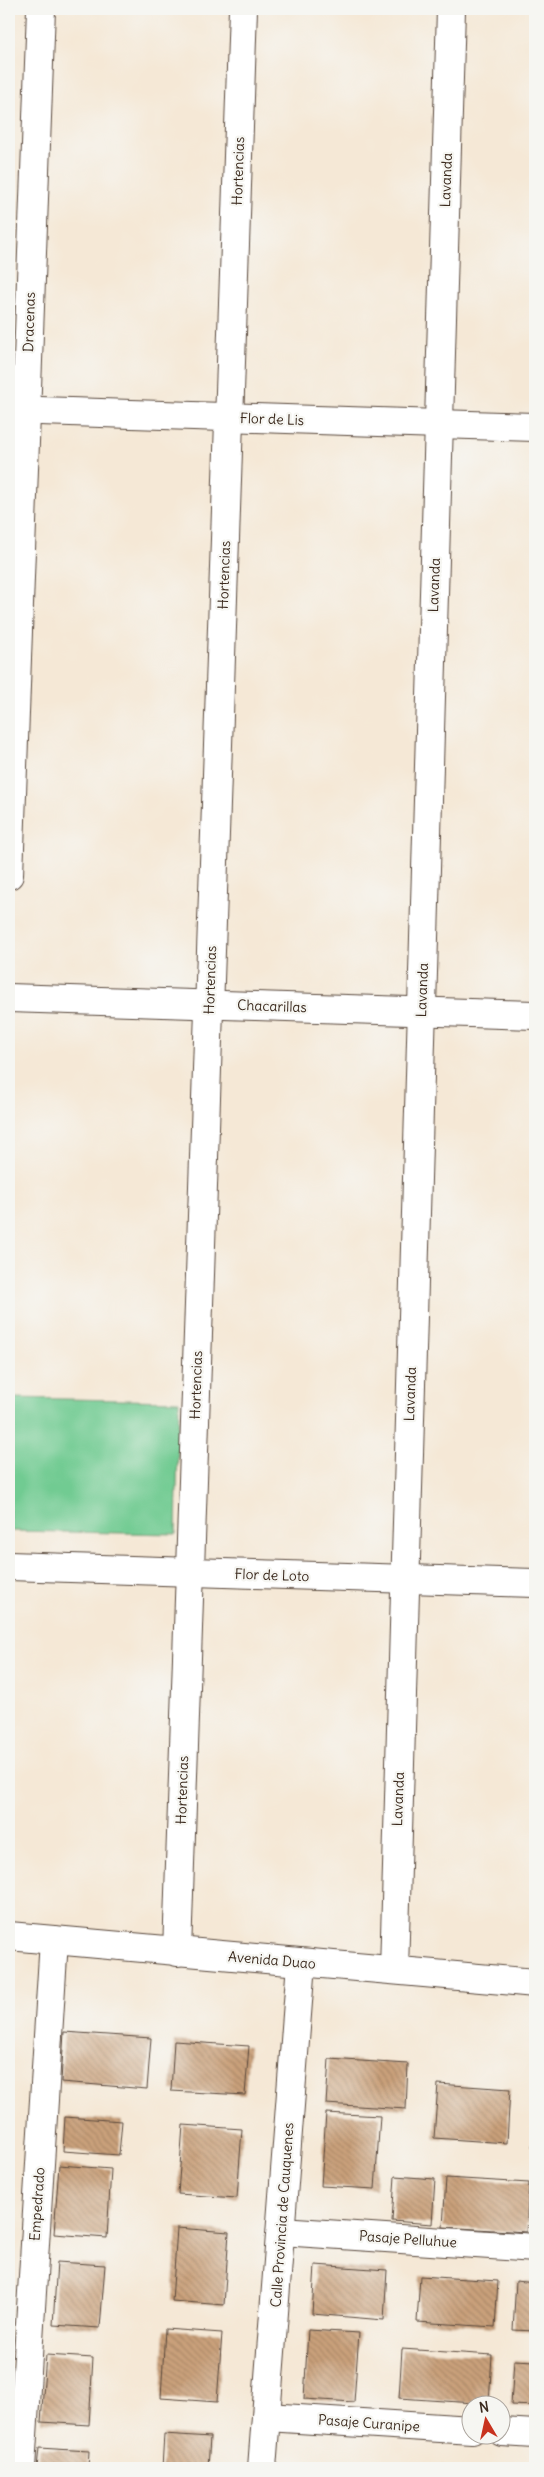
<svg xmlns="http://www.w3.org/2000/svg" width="544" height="2477" font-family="Delius,sans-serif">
	<defs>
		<pattern id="building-back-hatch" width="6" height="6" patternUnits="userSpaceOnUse" patternTransform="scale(1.25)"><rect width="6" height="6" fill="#caa17b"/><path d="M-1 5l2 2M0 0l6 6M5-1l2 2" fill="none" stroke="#a58364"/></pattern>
	</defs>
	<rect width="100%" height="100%" fill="#f6f6f2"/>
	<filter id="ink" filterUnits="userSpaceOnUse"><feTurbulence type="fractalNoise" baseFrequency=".02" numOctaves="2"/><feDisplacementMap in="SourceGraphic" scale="10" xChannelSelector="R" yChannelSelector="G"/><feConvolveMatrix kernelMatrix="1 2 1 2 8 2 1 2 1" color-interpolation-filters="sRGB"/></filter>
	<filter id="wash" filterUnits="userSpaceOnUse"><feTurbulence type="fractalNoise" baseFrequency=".0096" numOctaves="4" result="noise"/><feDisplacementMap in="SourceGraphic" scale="20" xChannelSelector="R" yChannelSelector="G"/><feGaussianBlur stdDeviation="1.12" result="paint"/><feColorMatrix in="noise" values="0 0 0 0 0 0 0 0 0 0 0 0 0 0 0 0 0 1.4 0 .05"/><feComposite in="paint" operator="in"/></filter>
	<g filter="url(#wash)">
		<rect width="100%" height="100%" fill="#f5e8d6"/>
		<!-- green -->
		<path fill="#71cb92" stroke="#567a58" d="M11,1398L179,1401L176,1534L9,1531Z"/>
		<g id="blocks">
			<!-- building -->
			<g fill="url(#building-back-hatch)">
				<path d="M64,2032L151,2038L147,2089L61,2082Z"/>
				<path d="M174,2041L249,2046L245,2095L171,2091Z"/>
				<path d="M329,2059L408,2064L406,2109L326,2104Z"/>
				<path d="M438,2084L510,2089L507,2143L434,2138Z"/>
				<path d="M326,2113L380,2116L375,2189L321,2186Z"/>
				<path d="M65,2117L122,2121L119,2155L63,2151Z"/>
				<path d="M534,2124H535V2148H532Z"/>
				<path d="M183,2125L242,2129L237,2198L178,2194Z"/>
				<path d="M59,2165L111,2169L107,2238L54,2234Z"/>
				<path d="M395,2176L435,2179L432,2224L392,2221Z"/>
				<path d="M446,2178L529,2183L526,2232L443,2227Z"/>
				<path d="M177,2228L229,2232L224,2305L172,2301Z"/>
				<path d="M57,2262L105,2265L100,2328L53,2325Z"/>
				<path d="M315,2265L387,2270L384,2320L312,2314Z"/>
				<path d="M420,2276L498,2281L495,2327L417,2322Z"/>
				<path d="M516,2281L535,2283V2331L513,2330Z"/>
				<path d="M165,2329L222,2333L217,2402L161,2398Z"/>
				<path d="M308,2330L359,2333L354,2402L304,2399Z"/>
				<path d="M402,2349L492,2355L489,2404L399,2398Z"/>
				<path d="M46,2355L93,2358L89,2425L41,2422Z"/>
				<path d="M514,2360L535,2361V2406L511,2405Z"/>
				<path d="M164,2434L210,2437L208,2468H162Z"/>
				<path d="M39,2448L89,2451L88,2468H37Z"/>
				<path d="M406,2464L447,2467V2468H406Z"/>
			</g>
		</g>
	</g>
	<g filter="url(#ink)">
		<use href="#blocks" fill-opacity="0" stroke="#57463a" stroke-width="1"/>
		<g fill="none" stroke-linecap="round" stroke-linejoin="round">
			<!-- minor casing -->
			<g stroke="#57463a" stroke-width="30">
				<g id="minor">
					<path d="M9,410L535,427"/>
					<path d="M9,875L41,9"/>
					<path d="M9,998L535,1015"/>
					<path d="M9,1566L535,1583"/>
					<path d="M177,1952L243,9"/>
					<path d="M394,1970L451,9"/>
					<path d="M281,2231L535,2248"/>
					<path d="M267,2417L472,2430"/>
					<path d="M502,2432L535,2434"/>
					<path d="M21,2468L54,1940"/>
					<path d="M262,2468L301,1963"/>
				</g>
			</g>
			<!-- tertiary casing -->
			<g stroke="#57463a" stroke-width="30">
				<path id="tertiary" d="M9,1936L535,1983"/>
			</g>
			<!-- minor -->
			<use href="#minor" stroke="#fff" stroke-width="28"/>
			<!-- tertiary -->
			<use href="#tertiary" stroke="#fff" stroke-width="28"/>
		</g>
	</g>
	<g text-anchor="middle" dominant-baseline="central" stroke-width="4.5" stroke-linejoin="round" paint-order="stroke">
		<!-- street labels -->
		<g font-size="14" fill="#3b2a1e" stroke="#f6f6f2">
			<text transform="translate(238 171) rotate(-88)">Hortencias</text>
			<text transform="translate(446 180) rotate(-88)">Lavanda</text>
			<text transform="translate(29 322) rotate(-88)">Dracenas</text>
			<text transform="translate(272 419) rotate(2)">Flor de Lis</text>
			<text transform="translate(224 575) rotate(-88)">Hortencias</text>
			<text transform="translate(434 585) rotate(-88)">Lavanda</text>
			<text transform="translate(210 980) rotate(-88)">Hortencias</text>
			<text transform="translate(422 990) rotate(-88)">Lavanda</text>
			<text transform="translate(272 1006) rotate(2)">Chacarillas</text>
			<text transform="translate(196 1385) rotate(-88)">Hortencias</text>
			<text transform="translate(410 1394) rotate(-88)">Lavanda</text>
			<text transform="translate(272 1575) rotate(2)">Flor de Loto</text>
			<text transform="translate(182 1790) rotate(-88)">Hortencias</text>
			<text transform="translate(398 1799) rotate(-88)">Lavanda</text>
			<text transform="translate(272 1960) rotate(5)">Avenida Duao</text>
			<text transform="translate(37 2204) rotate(-86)">Empedrado</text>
			<text transform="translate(282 2215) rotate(-86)">Calle Provincia de Cauquenes</text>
			<text transform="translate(408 2239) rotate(4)">Pasaje Pelluhue</text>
			<text transform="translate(369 2423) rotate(4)">Pasaje Curanipe</text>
		</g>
	</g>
	<!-- margin -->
	<rect width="544" height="2477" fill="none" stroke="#f6f6f2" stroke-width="30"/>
	<!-- north arrow -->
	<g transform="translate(486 2420) rotate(351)"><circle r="24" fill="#f6f6f2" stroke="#aba49d"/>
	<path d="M0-4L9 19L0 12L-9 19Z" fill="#c8321e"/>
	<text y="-8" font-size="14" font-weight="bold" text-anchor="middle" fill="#3b2a1e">N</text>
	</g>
</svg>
